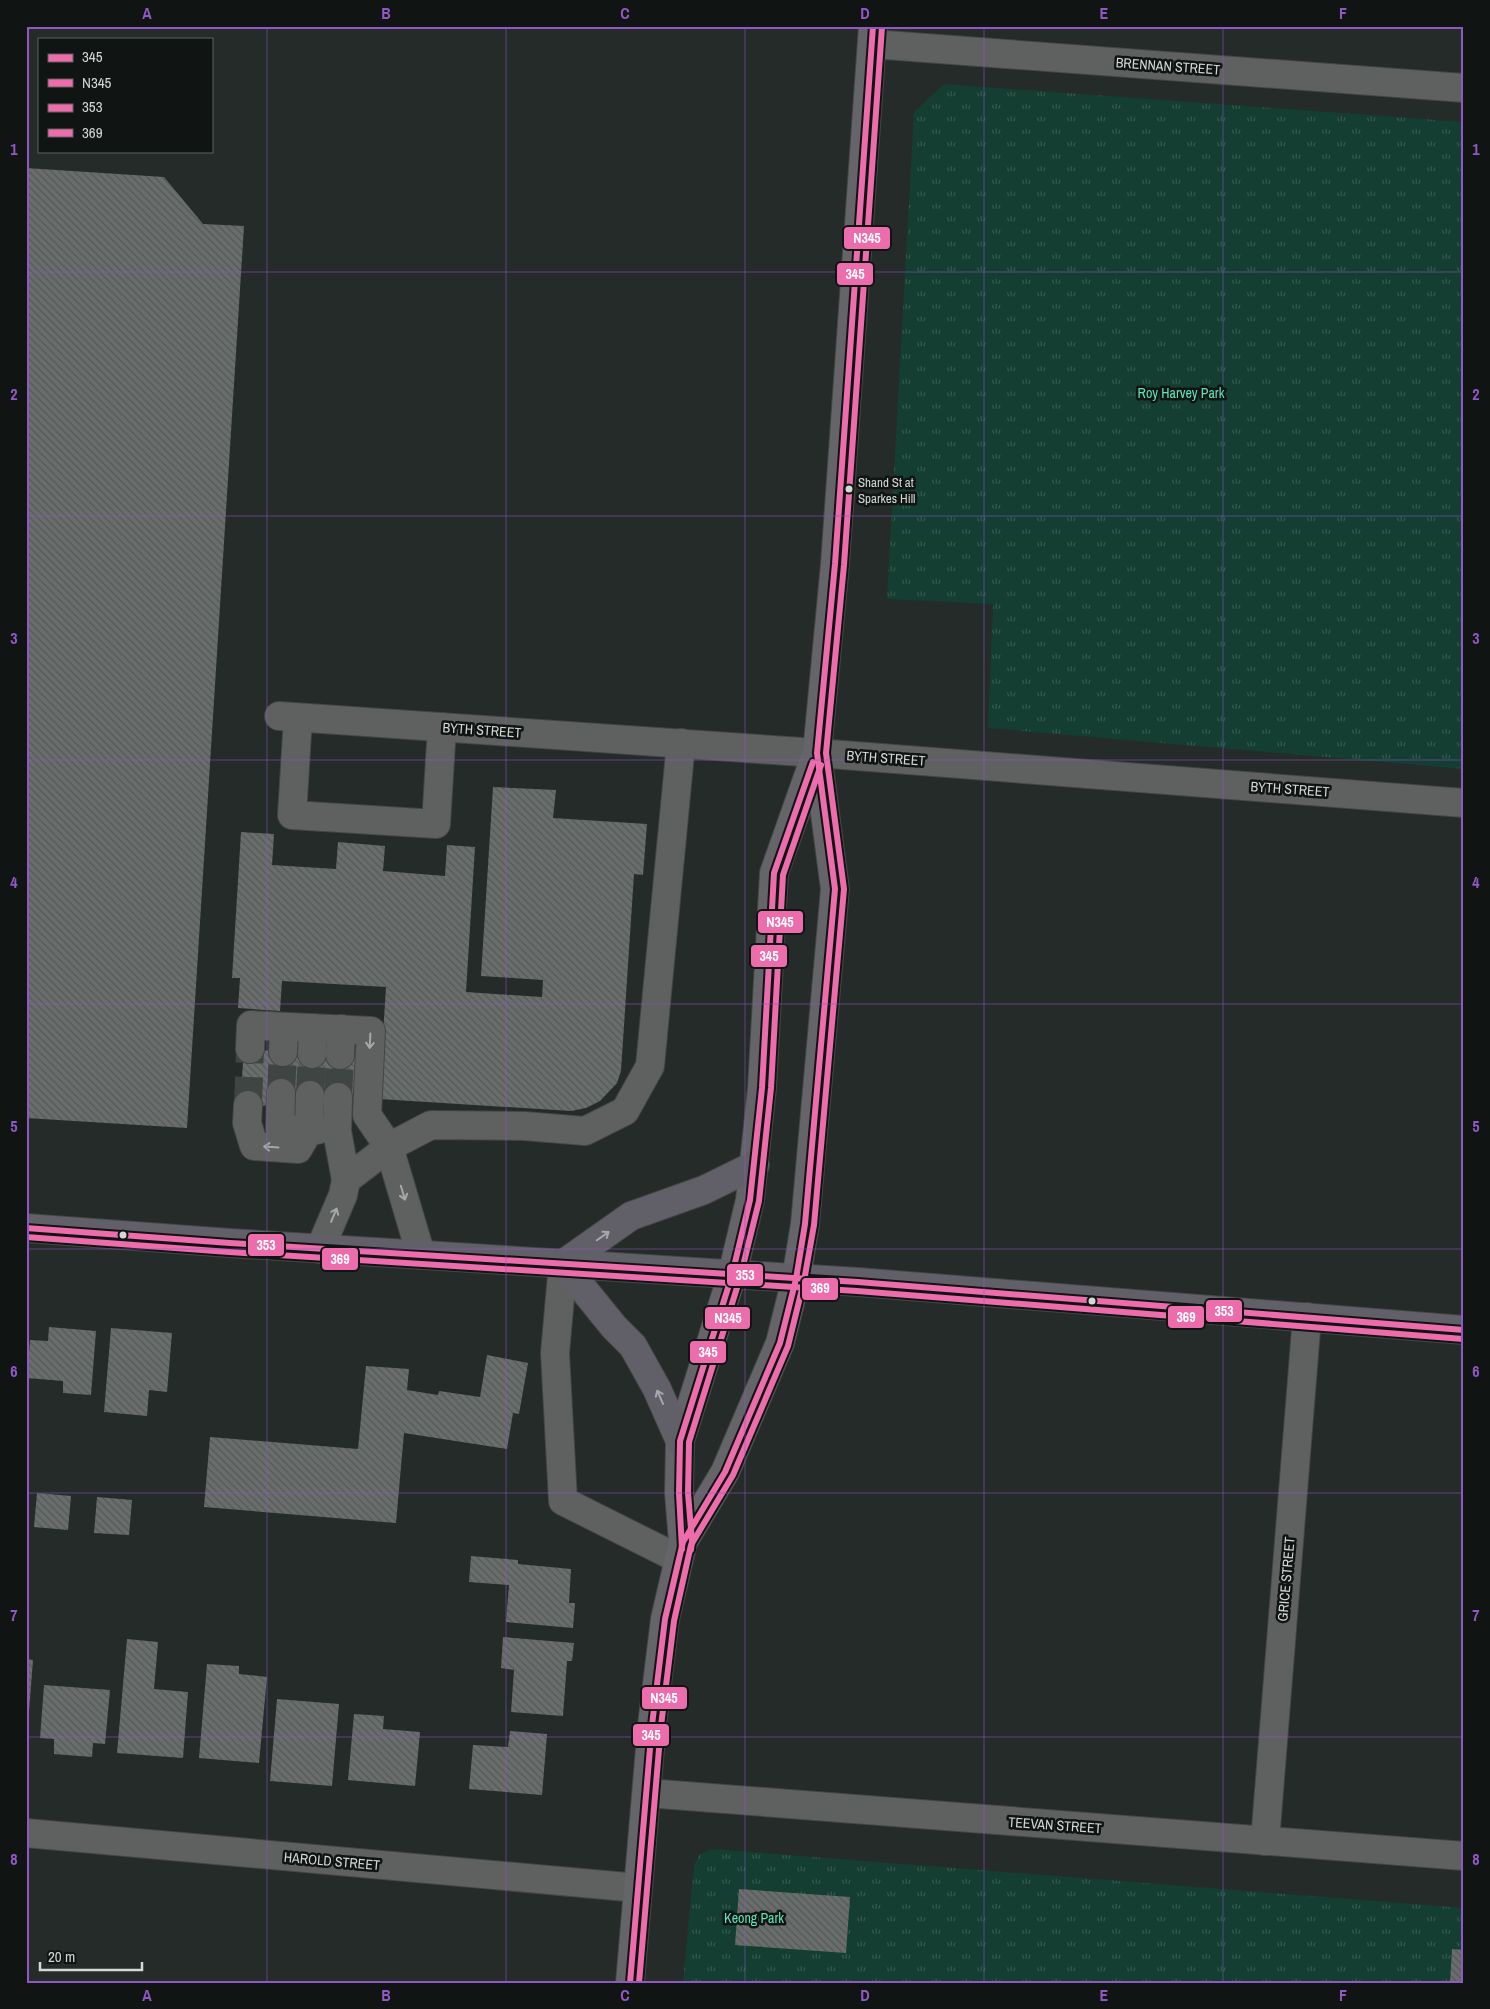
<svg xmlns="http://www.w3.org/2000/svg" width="1490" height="2009" font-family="'Archivo Narrow',sans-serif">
	<defs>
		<pattern id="grass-tufts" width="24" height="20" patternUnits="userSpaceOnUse" patternTransform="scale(1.25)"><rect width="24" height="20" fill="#133e31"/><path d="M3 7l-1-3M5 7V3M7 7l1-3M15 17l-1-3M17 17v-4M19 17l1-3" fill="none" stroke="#34594e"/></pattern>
		<pattern id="building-back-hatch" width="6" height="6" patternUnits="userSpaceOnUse" patternTransform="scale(1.25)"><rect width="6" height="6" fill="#696e6c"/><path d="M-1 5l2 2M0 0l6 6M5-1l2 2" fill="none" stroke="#545856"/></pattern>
	</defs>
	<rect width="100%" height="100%" fill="#252b28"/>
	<!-- grass -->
	<g fill="url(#grass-tufts)">
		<path d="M944,84L1464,122V769L988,728L993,604L887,599L914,112Z"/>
		<path d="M712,1849L1464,1908V1983H683L694,1865L700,1854Z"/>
	</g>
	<!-- building -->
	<g fill="url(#building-back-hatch)">
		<path d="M26,168L164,177L203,224L244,226L187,1128L26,1118Z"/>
		<path d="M493,787L556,790L553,818L647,824L643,875L634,874L621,1071L617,1083L600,1101L586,1108L571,1111L379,1099L386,987L282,981L280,1011L238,1008L240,978H232L241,832L274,834L272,865L336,869L338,842L385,846L383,871L445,876L447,845L475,847L466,992L542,997L543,980L481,976Z"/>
		<path d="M244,1049L364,1057L362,1098L271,1092L270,1106L240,1104Z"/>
		<path d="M49,1327L96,1331L91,1395L63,1393V1381L27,1378L30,1340L48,1341Z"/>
		<path d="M111,1328L172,1333L167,1392L149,1390L147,1416L104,1412Z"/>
		<path d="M487,1355L528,1363L519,1414L513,1413L507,1449L404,1433L396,1523L204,1507L210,1437L358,1449L366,1366L409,1369L407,1390L438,1395L439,1391L480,1397Z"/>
		<path d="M37,1493L71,1496L68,1530L34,1527Z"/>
		<path d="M97,1497L132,1500L129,1535L94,1533Z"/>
		<path d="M471,1556L518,1560V1564L571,1569L569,1603H575L573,1628L506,1622L509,1585L469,1582Z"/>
		<path d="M503,1637L574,1643L572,1661H567L563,1716L511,1712L514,1670L501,1668Z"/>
		<path d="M127,1639L158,1642L154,1689L188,1692L183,1758L117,1753Z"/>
		<path d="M26,1659L33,1660L28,1724H26Z"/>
		<path d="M207,1664L239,1666V1674L267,1677L259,1763L199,1758Z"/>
		<path d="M44,1685L110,1690L105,1744L93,1743L92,1757L54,1754V1739L40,1738Z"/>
		<path d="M277,1699L339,1704L332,1786L270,1781Z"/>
		<path d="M354,1714L384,1716L383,1729L420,1732L415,1786L348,1780Z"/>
		<path d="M510,1731L547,1734L542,1795L469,1789L473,1745L508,1747Z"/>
		<path d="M739,1889L850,1897L846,1953L735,1945Z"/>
		<path d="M1452,1949L1464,1950V1983H1450Z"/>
	</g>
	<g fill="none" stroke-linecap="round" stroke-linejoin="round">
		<!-- minor-tunnel -->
		<g stroke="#3f4542" stroke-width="28" stroke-dasharray="28 14" stroke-linecap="butt">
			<path d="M281,1093L283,1052"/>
			<path d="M310,1095L312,1054"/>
			<path d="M338,1097L340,1055"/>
			<path d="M248,1105L250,1049"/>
		</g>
		<!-- minor casing -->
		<g stroke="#424644" stroke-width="30">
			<g id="minor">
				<path d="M872,44L1464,88"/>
				<path d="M279,716L817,753L1464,803"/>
				<path d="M298,718L292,815L436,824L442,727"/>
				<path d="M250,1049L251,1025L371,1031L367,1115L389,1147L421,1255"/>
				<path d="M283,1052L284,1027"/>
				<path d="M312,1054L313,1028"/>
				<path d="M340,1055L341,1029"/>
				<path d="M281,1093L280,1129L317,1130"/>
				<path d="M248,1105L247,1123L254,1146L298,1149L309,1130L310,1095"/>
				<path d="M346,1180L389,1147L431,1125L524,1126L585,1131L625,1111L650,1066L681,743"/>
				<path d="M320,1249L343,1195L346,1180L337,1131L338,1097"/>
				<path d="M563,1264L555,1353L563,1501L679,1559"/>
				<path d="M647,1793L1464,1856"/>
				<path d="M26,1833L638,1888"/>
				<path d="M1265,1841L1307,1317"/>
			</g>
		</g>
		<!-- major casing -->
		<g stroke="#424644" stroke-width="30">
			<g id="major">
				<path d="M683,1542L725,1472L780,1343L796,1279L805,1224L835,889L817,753L835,564L873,26"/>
				<path d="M630,1983L652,1725L665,1619L683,1542L679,1493L680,1441L732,1275L750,1200L762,1088L774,873L815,757"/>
			</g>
		</g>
		<!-- highway casing -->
		<g stroke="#424644" stroke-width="30">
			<g id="highway">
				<path d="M26,1228L230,1243L858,1282L1464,1330"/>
				<path d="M563,1264L631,1216L704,1190L755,1165"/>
				<path d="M563,1264L614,1327L633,1346L657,1389L680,1441"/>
			</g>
		</g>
		<!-- minor -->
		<use href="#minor" stroke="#5e6160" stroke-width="28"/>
		<!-- major -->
		<use href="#major" stroke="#646469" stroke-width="28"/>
		<!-- highway -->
		<use href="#highway" stroke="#616068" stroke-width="28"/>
		<!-- bus-1 casing -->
		<g stroke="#101412" stroke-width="10">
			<g id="bus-1">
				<path d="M682,1549L679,1493L680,1441L732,1275L750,1200L762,1088L774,873L813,762"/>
				<path d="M630,1983L652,1725L665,1619L683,1542L725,1472L780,1343L796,1279L805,1224L835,889L817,753L835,564L873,26"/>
			</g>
		</g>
		<!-- bus-2 casing -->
		<g stroke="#101412" stroke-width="10">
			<g id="bus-2">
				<path d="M691,1550L692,1541L688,1493L689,1442L740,1278L759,1201L771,1088L783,875L821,765"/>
				<path d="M639,1983L661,1726L674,1621L691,1545L733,1475L788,1346L804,1281L814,1225L844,889L826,753L844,565L882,27"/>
			</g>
		</g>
		<!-- bus-3 casing -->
		<g stroke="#101412" stroke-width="10">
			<path id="bus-3" d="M26,1228L230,1243L858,1282L1464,1330"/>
		</g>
		<!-- bus-4 casing -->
		<g stroke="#101412" stroke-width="10">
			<path id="bus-4" d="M26,1237L229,1252L857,1291L1463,1339"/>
		</g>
		<!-- bus-1 -->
		<use href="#bus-1" stroke="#ec6cac" stroke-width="6"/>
		<!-- bus-2 -->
		<use href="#bus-2" stroke="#ec6cac" stroke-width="6"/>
		<!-- bus-3 -->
		<use href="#bus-3" stroke="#ec6cac" stroke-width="6"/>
		<!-- bus-4 -->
		<use href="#bus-4" stroke="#ec6cac" stroke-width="6"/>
	</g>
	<!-- one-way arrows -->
	<defs><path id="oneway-shaft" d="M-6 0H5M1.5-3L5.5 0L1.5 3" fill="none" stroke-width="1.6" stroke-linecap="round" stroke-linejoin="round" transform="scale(1.25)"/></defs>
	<g stroke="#a4a9a7">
		<use href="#oneway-shaft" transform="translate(370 1041) rotate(93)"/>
		<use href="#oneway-shaft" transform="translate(271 1147) rotate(-176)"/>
		<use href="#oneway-shaft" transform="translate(403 1193) rotate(73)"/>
		<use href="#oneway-shaft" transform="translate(334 1215) rotate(-67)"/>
	</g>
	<g stroke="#a5a9aa">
		<use href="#oneway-shaft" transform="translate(603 1236) rotate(-35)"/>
		<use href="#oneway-shaft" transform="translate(660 1397) rotate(-114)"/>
	</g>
	<!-- grid -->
	<path fill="none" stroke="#9157c5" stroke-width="1" stroke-opacity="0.55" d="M267,26V1983M506,26V1983M745,26V1983M984,26V1983M1223,26V1983M26,272H1464M26,516H1464M26,760H1464M26,1004H1464M26,1249H1464M26,1493H1464M26,1737H1464"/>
	<!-- markers -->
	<g fill="#d3d9d6" stroke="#101412" stroke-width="2">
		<circle cx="849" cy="489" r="4.5"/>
		<circle cx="123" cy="1235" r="4.5"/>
		<circle cx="1092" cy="1301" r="4.5"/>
	</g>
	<g text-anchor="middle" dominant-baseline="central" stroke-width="5" stroke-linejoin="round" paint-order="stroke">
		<!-- bus labels -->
		<g font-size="13" fill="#d3d9d6" stroke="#101412" text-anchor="start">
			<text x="858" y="482">Shand St at<tspan x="858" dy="16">Sparkes Hill</tspan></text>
		</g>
		<!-- street labels -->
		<g font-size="14" fill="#d3d9d6" stroke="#101412">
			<text transform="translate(1168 66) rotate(4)">BRENNAN STREET</text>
			<text transform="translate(482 730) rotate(4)">BYTH STREET</text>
			<text transform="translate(886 758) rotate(4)">BYTH STREET</text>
			<text transform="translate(1290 789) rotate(4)">BYTH STREET</text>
			<text transform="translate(1286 1579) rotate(-85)">GRICE STREET</text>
			<text transform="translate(1055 1825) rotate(4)">TEEVAN STREET</text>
			<text transform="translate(332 1861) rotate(5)">HAROLD STREET</text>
		</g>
		<!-- park labels -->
		<g font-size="14" fill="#5fe3b9" stroke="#101412">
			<text x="1181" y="393">Roy Harvey Park</text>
			<text x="754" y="1918">Keong Park</text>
		</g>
	</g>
	<g stroke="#101412" stroke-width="2">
		<rect x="843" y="226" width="48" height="24" rx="5" fill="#ec6cac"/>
		<rect x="836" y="262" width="38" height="24" rx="5" fill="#ec6cac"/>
		<rect x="757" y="910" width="47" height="24" rx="5" fill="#ec6cac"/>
		<rect x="750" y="944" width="38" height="24" rx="5" fill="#ec6cac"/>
		<rect x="247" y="1233" width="38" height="24" rx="5" fill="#ec6cac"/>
		<rect x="321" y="1247" width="38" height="24" rx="5" fill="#ec6cac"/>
		<rect x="726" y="1263" width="38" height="24" rx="5" fill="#ec6cac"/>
		<rect x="801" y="1277" width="38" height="24" rx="5" fill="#ec6cac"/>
		<rect x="1205" y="1299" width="38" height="24" rx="5" fill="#ec6cac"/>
		<rect x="1167" y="1305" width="38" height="24" rx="5" fill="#ec6cac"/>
		<rect x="704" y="1306" width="47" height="24" rx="5" fill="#ec6cac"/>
		<rect x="689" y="1340" width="38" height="24" rx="5" fill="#ec6cac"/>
		<rect x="641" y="1686" width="47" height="24" rx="5" fill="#ec6cac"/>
		<rect x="632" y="1723" width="38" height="24" rx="5" fill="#ec6cac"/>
	</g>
	<g font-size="14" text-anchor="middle" font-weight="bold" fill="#fff">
		<text x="867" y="243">N345</text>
		<text x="855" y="279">345</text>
		<text x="780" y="927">N345</text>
		<text x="769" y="961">345</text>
		<text x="266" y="1250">353</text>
		<text x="340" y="1264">369</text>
		<text x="745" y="1280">353</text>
		<text x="820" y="1293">369</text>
		<text x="1224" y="1316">353</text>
		<text x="1186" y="1322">369</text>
		<text x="728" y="1323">N345</text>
		<text x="708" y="1357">345</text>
		<text x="664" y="1703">N345</text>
		<text x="651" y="1740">345</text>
	</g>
	<!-- border -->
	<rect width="1490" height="2009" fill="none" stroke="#101412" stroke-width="55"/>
	<!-- legend -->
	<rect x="38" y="38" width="175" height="115" fill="#101412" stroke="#5e6360"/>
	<rect x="48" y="54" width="25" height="8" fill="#ec6cac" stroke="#5e6360"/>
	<text x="82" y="62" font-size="15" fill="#d3d9d6">345</text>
	<rect x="48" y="79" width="25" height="8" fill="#ec6cac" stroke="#5e6360"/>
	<text x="82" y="88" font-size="15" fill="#d3d9d6">N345</text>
	<rect x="48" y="104" width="25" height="8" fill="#ec6cac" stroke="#5e6360"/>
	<text x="82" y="112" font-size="15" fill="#d3d9d6">353</text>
	<rect x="48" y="129" width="25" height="8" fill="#ec6cac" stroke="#5e6360"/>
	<text x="82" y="138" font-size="15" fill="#d3d9d6">369</text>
	<!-- scale -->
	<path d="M40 1962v8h102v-8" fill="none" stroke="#d3d9d6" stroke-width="2.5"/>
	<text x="48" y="1962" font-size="15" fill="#d3d9d6" stroke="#101412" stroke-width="4" paint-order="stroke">20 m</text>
	<rect x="28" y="28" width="1434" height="1954" fill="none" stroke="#9157c5" stroke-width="2"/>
	<g font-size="16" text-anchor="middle" font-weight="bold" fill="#9157c5">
		<text x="147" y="19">A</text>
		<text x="386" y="19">B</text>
		<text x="625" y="19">C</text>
		<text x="865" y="19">D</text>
		<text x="1104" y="19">E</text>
		<text x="1343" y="19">F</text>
		<text x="14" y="155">1</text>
		<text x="1476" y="155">1</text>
		<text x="14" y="400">2</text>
		<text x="1476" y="400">2</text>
		<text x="14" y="644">3</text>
		<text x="1476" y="644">3</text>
		<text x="14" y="888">4</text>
		<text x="1476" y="888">4</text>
		<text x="14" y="1132">5</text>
		<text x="1476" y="1132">5</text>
		<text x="14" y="1377">6</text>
		<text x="1476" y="1377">6</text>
		<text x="14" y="1621">7</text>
		<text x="1476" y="1621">7</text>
		<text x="14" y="1865">8</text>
		<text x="1476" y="1865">8</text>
		<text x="147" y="2001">A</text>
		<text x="386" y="2001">B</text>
		<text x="625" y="2001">C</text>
		<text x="865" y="2001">D</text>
		<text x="1104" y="2001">E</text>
		<text x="1343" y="2001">F</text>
	</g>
</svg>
